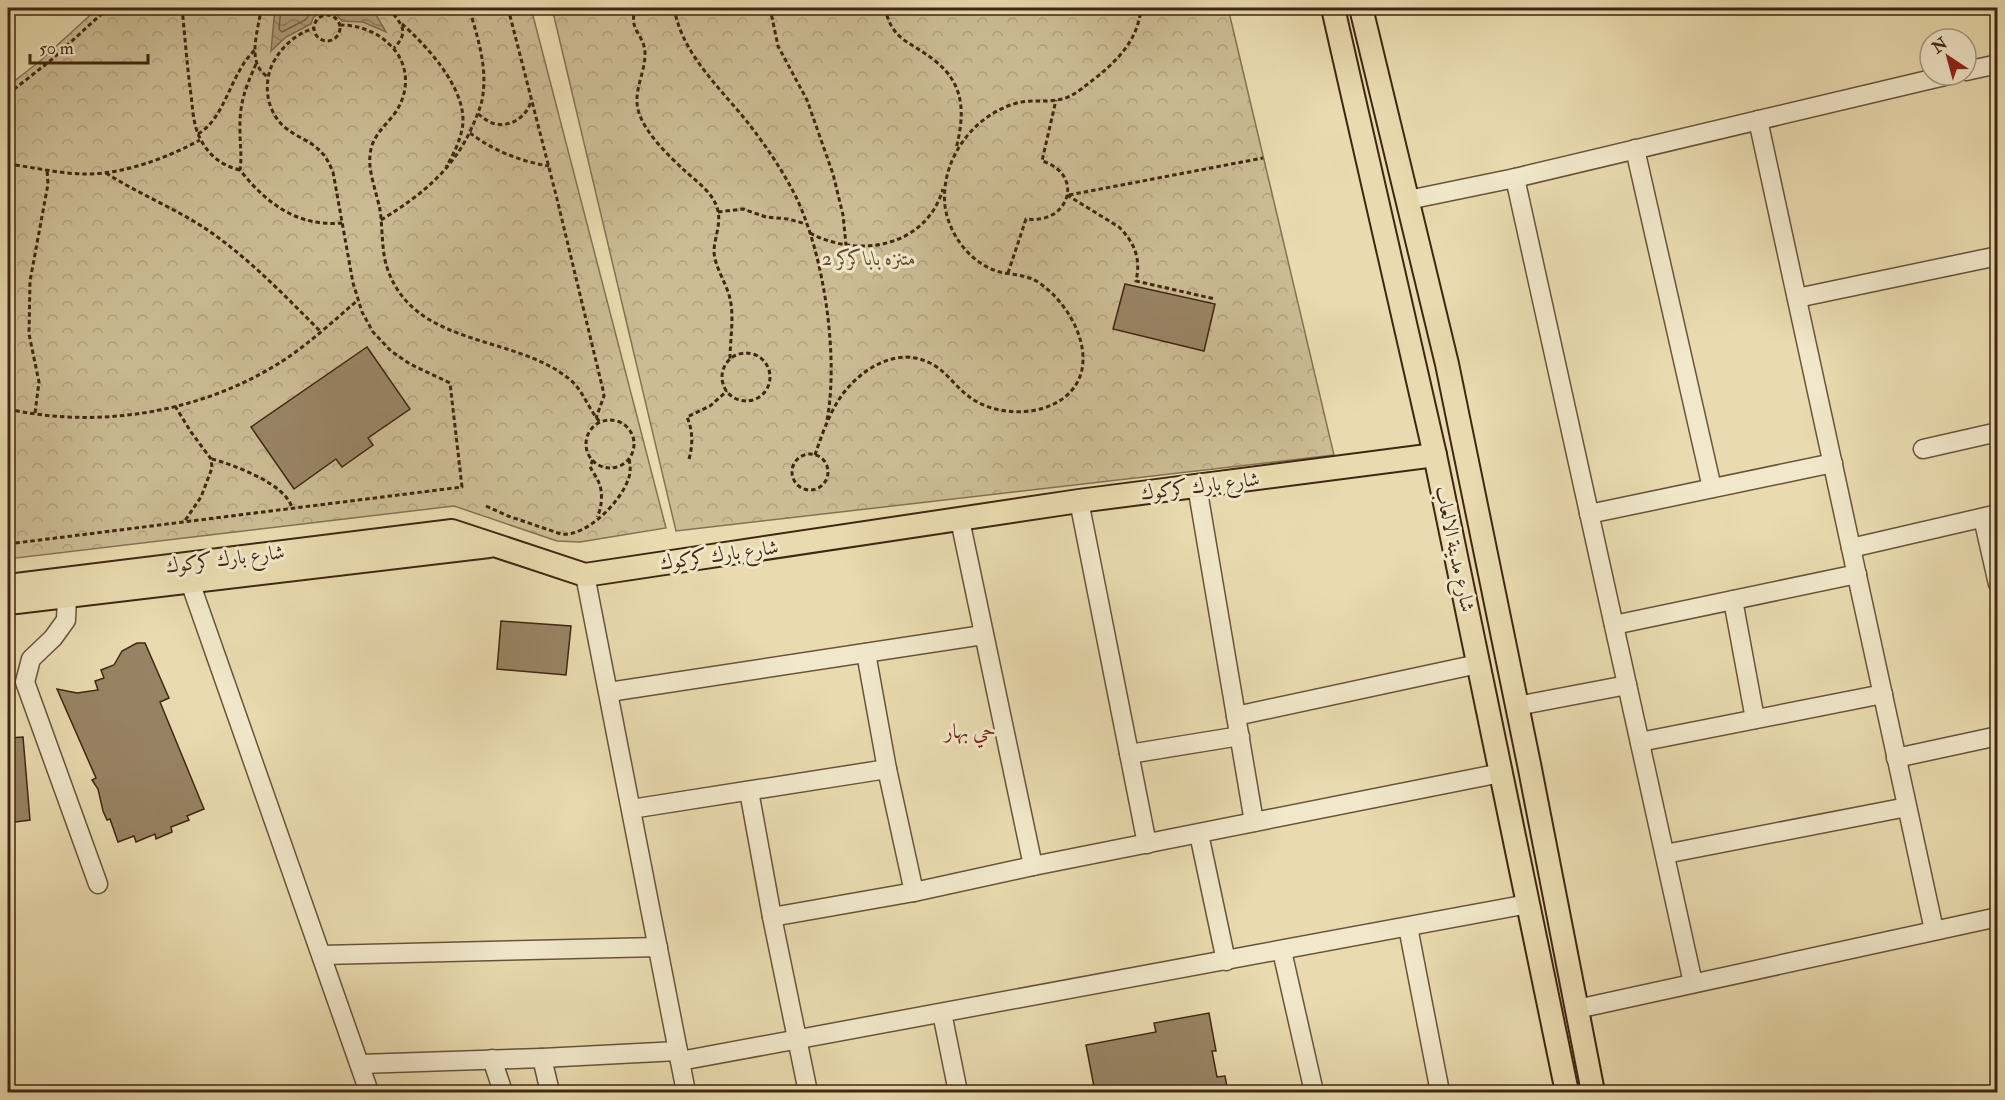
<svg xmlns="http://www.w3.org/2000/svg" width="2005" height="1100" font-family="'IM FELL Double Pica',Amiri,serif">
	<defs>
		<pattern id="forest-crowns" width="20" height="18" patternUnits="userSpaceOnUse" patternTransform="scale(1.5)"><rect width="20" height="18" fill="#ccbc94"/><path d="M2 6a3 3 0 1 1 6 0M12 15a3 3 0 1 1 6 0" fill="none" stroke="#b0a17f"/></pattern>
		<pattern id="water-waves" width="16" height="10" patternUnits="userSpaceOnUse" patternTransform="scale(1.5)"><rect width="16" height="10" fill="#b09d7a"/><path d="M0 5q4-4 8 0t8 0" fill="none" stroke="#918063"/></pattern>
	</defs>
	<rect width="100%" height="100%" fill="#e9dbaf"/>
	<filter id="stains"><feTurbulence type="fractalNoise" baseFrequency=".00333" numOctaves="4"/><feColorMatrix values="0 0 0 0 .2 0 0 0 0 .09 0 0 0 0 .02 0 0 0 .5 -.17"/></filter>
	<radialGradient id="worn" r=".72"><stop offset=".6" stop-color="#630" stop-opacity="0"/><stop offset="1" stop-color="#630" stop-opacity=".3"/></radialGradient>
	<!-- forest -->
	<g fill="url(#forest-crowns)" stroke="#867154" stroke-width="1.5">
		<path d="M98,8H531L666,528L580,542L557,541L454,506L8,559V86L40,61Z"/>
		<path d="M552,8H1228L1334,455L676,531Z"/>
	</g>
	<!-- water -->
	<path fill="url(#water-waves)" stroke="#836d51" stroke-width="1.5" d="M275,8H372L386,32L363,22L342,21L333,11L327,10L320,12L313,18L311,24L286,37L271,51Z"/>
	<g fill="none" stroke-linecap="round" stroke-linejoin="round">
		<!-- shore -->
		<path stroke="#786246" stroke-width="1.5" d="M281,8L279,29L282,32L305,20L316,8"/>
	</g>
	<!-- building -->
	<g fill="#988464" stroke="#402613" stroke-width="1.5">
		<path d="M1125,284L1215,304L1204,351L1113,329Z"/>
		<path d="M367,347L410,409L368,438L373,445L342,467L336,459L294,489L251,427Z"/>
		<path d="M501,621L571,626L566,675L497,669Z"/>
		<path d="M137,643H145L169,698L160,702L204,809L187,816L189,820L171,827L172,832L156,839L155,834L136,842L134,836L118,842L110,819L107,820L103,811L98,789L92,780L96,778L57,689L77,693L98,690L95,681L104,678L101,670L114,665L122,651Z"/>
		<path d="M23,737L30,820L8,823V738Z"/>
		<path d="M1209,1013L1216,1051H1212L1217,1077L1225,1076L1228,1092H1095L1086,1045L1156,1032L1154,1023Z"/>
	</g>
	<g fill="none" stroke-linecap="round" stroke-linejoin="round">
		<!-- minor casing -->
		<g stroke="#6a533a" stroke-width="21">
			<g id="minor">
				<path d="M1966,71L1998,64"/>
				<path d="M1758,120L1934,930"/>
				<path d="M1635,149L1712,488"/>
				<path d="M1515,178L1693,983"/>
				<path d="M1408,200L1515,178L1949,75"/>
				<path d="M1797,298L1998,256"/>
				<path d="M1923,449L1998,432"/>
				<path d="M1197,486L1254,822"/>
				<path d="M1079,501L1147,844"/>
				<path d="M1589,514L1833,463"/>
				<path d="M1983,518L1998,584"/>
				<path d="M960,520L1033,866"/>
				<path d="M1851,548L1998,514"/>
				<path d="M585,575L686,1092"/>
				<path d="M190,582L369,1092"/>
				<path d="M67,596L66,620L53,638L31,659L25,682L98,884"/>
				<path d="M1733,600L1755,719"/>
				<path d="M1614,625L1857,574"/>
				<path d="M866,653L887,769"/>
				<path d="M609,692L983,635"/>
				<path d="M1517,706L1627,685"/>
				<path d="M1236,716L1478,664"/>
				<path d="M1640,742L1883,694"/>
				<path d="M1129,754L1240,736"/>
				<path d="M1896,758L1998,736"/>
				<path d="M749,791L772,917L808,1092"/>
				<path d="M631,809L887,769L914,892"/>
				<path d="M1199,834L1226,961"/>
				<path d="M1665,854L1907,807"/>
				<path d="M772,917L914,892L1033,866L1501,773"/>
				<path d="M1408,927L1440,1092"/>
				<path d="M1282,951L1314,1092"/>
				<path d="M322,955L658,947"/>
				<path d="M1577,1009L1998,917"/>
				<path d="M942,1013L958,1092"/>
				<path d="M542,1058L550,1092"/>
				<path d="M492,1059L503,1092"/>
				<path d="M680,1061L1528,904"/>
				<path d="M360,1064L542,1058L678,1051"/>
			</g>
		</g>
		<!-- major casing -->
		<g stroke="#402613" stroke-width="26">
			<g id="major">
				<path d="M1333,8L1435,455L1567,1092"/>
				<path d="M1361,8L1447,364L1529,764L1593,1092"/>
				<path d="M8,586L452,531L585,575L1079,501L1435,455"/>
				<path d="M8,603L489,546"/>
			</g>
		</g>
		<!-- path -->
		<g stroke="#402613" stroke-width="3" stroke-dasharray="4.5 3" stroke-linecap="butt">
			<path d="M182,8C185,37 187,66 191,95C193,110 193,126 201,140C209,156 223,166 240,170"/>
			<path d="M261,8C259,30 245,63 268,77"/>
			<path d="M389,8C400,24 411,30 394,48"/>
			<path d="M508,8L557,199L603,390L604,396L596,418"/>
			<path d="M636,8C627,30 645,34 645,54C645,74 632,93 639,113C646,134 668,155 684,170C697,182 714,193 718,211C721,225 714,239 714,252C715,267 725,281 729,295C735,315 730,338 730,359"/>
			<path d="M674,8C683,57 723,90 752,128C768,149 784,173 796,197C824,255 839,357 827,420"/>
			<path d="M770,8L778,46L807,100L833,174L843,215L846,245"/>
			<path d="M885,8C892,41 910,41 934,60C965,84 965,113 956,149"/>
			<path d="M885,9L892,8"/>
			<circle cx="327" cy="28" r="13"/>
			<path d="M402,24C426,45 463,85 463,120C463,135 454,154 446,167"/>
			<path d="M340,25C358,25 376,31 389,44C411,64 410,95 392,117C381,130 371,139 370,156C368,171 377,194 380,210C383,230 381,254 389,273C418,347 514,335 568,378C583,389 588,409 600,422"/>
			<path d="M256,64C245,89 239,104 240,132C240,145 242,157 240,170C266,203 297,227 342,223"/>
			<path d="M8,94L50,61L108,8"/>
			<path d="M478,114C484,118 489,123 496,124C512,127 527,116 531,101"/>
			<path d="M470,133C492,150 522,162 549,166"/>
			<path d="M198,134C226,118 230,73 255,50"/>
			<path d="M8,164C33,167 60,174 86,174C124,174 167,158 200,140"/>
			<path d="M106,173C137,193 172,207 203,227C247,256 284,295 321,332"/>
			<path d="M1067,195L1119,227C1135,243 1141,259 1136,281L1215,299"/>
			<path d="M1069,195L1263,158"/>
			<path d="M718,212L743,209L766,217L788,219L806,224"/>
			<path d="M381,220C422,195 454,169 473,125C477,115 482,105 483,94C487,65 477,35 469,8"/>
			<path d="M810,233C859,259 926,247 943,189"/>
			<path d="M1008,273L1026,219C1070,225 1085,174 1042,161L1056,100"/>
			<circle cx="746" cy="377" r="24"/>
			<path d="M175,406L191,432L211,459L212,468L201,497L184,522"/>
			<path d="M8,409C97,429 198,413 276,365C306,347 332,322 358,300"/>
			<path d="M35,413L39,382L29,334L30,281L48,184L47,169"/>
			<circle cx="610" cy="444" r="24"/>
			<circle cx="810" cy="472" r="18"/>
			<path d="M815,455C821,437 828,417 838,401C856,372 895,345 930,363C945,370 954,385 967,395C992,416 1039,418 1065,397C1103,366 1074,308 1042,285C1031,276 1018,275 1004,273C973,267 949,236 945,206C940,160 973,115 1017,103C1032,99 1047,103 1062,99C1072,97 1081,89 1089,83C1115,63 1138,42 1141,8"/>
			<path d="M212,459C234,465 286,484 292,508"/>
			<path d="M689,459C693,445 693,431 687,417L710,406L727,391"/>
			<path d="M593,460L590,466C592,472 597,477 599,483C603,492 602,508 597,517"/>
			<path d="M486,506L508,516L561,534C587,537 622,501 629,477C631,470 630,465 629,458"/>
			<path d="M8,544L462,487L450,383L410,364L391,351L373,332L362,312L353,283L333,172C329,163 326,156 318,149C310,141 297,137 287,129C267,114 262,85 273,63C282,46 296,34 314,28"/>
		</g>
		<!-- minor -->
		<use href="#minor" stroke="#f1e8cb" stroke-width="18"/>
		<!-- major -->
		<use href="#major" stroke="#e9dbaf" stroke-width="22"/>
	</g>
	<g text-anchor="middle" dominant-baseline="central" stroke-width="6" stroke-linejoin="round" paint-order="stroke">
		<!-- park labels -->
		<g font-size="20" font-style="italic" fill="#634c33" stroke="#f1e8cb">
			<text x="869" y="258">متنزه باباكركر 2</text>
		</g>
		<!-- street labels -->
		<g font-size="20" fill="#402613" stroke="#f1e8cb">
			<text transform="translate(1200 486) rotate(-7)">شارع بارك كركوك</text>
			<text transform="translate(1455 549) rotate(78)">شارع مدينة الالعاب</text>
			<text transform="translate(719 555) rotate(-8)">شارع بارك كركوك</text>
			<text transform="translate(225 559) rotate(-7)">شارع بارك كركوك</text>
		</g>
		<!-- neighbourhood labels -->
		<g font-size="21" fill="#7a1f14" stroke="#f1e8cb">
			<text x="970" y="731">حي بهار</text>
		</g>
	</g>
	<!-- margin -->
	<rect width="2005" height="1100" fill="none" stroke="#e9dbaf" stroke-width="30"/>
	<rect x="9" y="9" width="1987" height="1082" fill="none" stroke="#402613" stroke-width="3"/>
	<rect x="15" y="15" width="1975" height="1070" fill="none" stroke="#402613" stroke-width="1.5"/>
	<!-- north arrow -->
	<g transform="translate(1948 57) rotate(324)"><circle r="28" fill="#f1e8cb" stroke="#aa9a81" stroke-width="1.5"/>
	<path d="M0-4.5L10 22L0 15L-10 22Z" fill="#8f2418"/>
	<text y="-9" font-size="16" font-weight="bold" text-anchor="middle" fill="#402613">N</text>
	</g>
	<!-- scale -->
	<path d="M30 54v9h118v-9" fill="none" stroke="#402613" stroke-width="3"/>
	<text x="39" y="54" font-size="18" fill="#402613" stroke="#f1e8cb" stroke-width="4.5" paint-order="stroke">50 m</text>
	<rect width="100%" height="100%" filter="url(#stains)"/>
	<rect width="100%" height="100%" fill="url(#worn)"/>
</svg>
